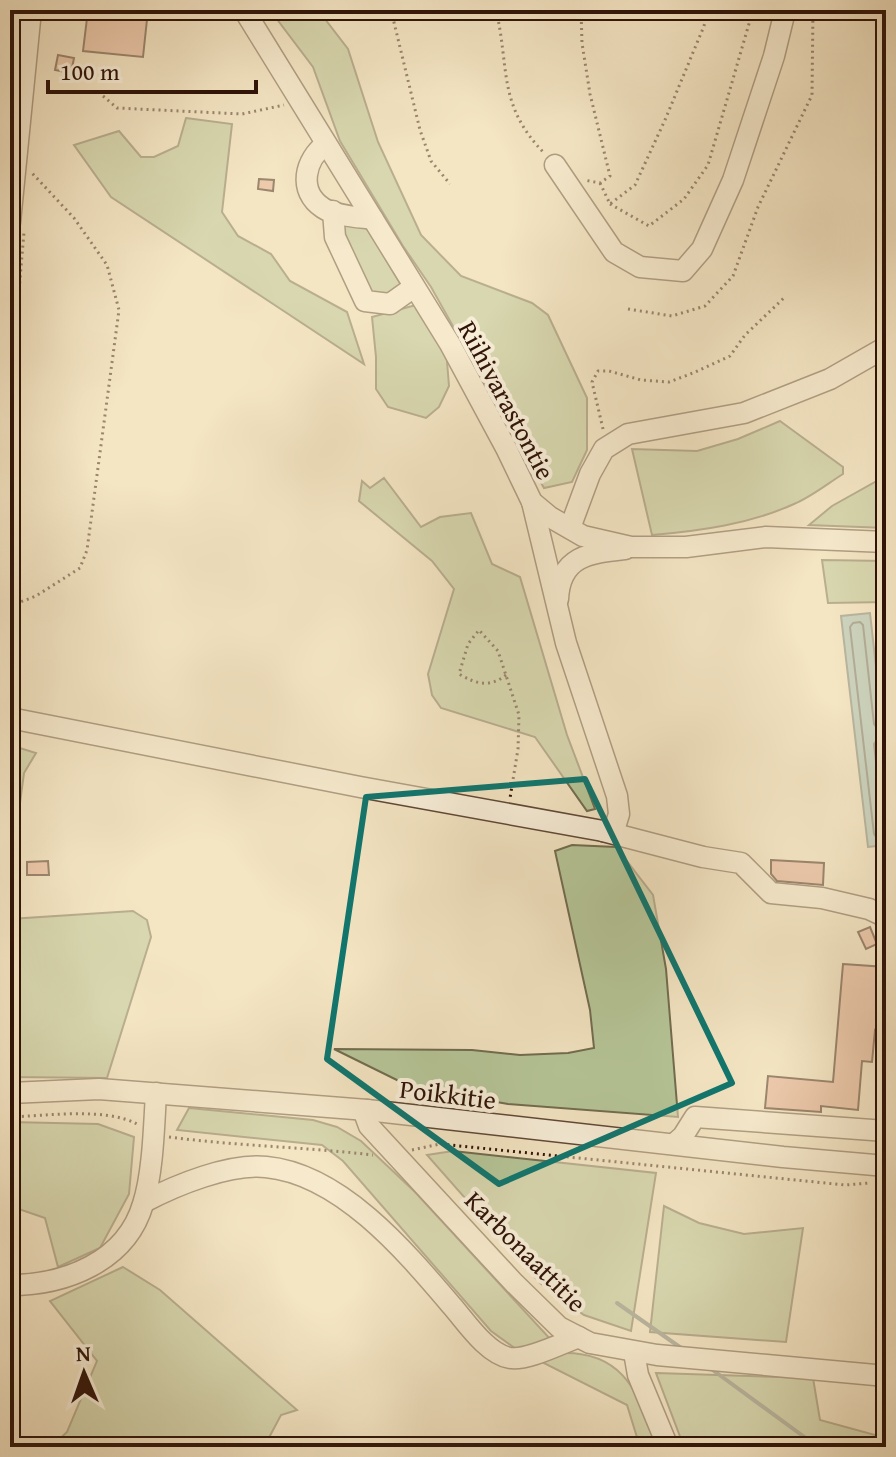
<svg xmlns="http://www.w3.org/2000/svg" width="896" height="1457" font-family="'Gentium Book Plus',serif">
	<rect width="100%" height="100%" fill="#f4e5c3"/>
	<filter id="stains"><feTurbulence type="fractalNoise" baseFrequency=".0025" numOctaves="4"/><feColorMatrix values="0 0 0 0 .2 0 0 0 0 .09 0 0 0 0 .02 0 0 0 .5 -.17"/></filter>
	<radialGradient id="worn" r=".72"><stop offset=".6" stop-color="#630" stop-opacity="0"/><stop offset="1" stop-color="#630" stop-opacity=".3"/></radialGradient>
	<!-- green -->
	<g fill="#b6c698" stroke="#726c50" stroke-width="2">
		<path d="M270,10H318L348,49L378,142L421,235L461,276L532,303L548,315L587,398V450L572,482L544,488L431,287L403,246L340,141L313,67Z"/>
		<path d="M186,118L232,124L222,212L238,236L271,254L290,281L347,312L364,364L111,197L74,145L119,131L141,157H154L178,146Z"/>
		<path d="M346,221L360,222L369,231L401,285L393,297L373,298L342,228Z"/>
		<path d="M416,305L446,349L449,386L439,407L426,418L388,407L376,389V357L372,317Z"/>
		<path d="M780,421L843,467V474C827,484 811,497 794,504C750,524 700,531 652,535L632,449L697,451L738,439Z"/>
		<path d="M384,478L421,527L440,517L471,513L492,564L520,577L567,735L595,809L587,811L535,737L441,708L432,695L428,674L454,589L432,561L359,501L362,481L370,488Z"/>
		<path d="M875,482H886V528L809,525L832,506Z"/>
		<path d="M822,560L886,561V602L828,603Z"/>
		<path d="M10,745L36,753L24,773L10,877Z"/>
		<path d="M572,845L616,847L653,895L666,969L678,1117L508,1104L411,1087L334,1049L472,1050L520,1055L568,1053L594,1048L590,1010L555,851Z"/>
		<path d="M133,911L147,920L151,937L107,1078L10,1077V919Z"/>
		<path d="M189,1108L313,1120L337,1127L361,1141L415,1192L563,1353C627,1352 638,1397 660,1447H640L627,1405L516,1349L491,1331L343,1161L322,1145L177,1130Z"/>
		<path d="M10,1122L98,1124L134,1137L129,1194L100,1248L58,1267L45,1218L10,1206Z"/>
		<path d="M453,1151L656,1173L631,1331L584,1315L540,1283L427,1155Z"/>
		<path d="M664,1206L699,1223L744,1234L803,1228L786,1342L650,1332Z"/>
		<path d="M123,1267L160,1290L297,1410L281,1415L264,1447H51L67,1432L97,1361L50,1301Z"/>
		<path d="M656,1373L813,1378L820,1420L886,1438V1447H684Z"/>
	</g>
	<!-- water -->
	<path fill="#9dbeb9" stroke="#717a72" stroke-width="2" d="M870,613L886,756V845L868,847L841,616Z"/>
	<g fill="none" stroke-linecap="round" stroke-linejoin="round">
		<!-- shore -->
		<g stroke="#666860" stroke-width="2">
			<path d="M886,731L879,730L874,724L863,625L860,622L853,623L850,627L874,834L877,838H886"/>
			<path d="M886,741L877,740L874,744L883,824L886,827"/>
		</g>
		<!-- stream -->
		<g stroke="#717a72" stroke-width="4">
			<path d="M617,1303L684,1350"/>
			<path d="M710,1368L818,1447"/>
		</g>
	</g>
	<!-- building -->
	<g fill="#e4a890" stroke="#2f1308" stroke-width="2">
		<path d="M88,10H148L143,57L83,51Z"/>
		<path d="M58,55L74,58L71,73L55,70Z"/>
		<path d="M259,179L274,180L273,191L258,189Z"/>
		<path d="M771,860L824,863L823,885L777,881L771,874Z"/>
		<path d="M48,861L49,875H27V862Z"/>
		<path d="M870,927L877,944L866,949L858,932Z"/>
		<path d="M843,964L886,967V1038L875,1030L872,1062L862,1061L858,1110L821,1106V1112L765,1108L768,1076L833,1082Z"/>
	</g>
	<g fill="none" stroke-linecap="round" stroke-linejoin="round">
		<!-- minor casing -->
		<g stroke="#604837" stroke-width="23">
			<g id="minor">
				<path d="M244,10L450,344L506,448L532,502L550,517L583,536L631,547H686L766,537L886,542"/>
				<path d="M326,144C305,159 297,191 323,208C335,216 358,217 373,219"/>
				<path d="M555,165L614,252L640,267L683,271L702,249L733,180L774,56L784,15"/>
				<path d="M333,211L335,237L365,301L390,304L414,287"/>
				<path d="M10,222L31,10"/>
				<path d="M570,528L590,474L604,449L628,434L744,413L830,379L886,347"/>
				<path d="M558,599C560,556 589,553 625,549"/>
				<path d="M10,718L360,787L603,831L615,827L619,814L617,796L566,643L532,502"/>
				<path d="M603,831L703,857L741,863L771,893L822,898L869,909L886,917"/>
				<path d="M10,1093L99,1089L367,1110L783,1157L886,1166"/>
				<path d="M367,1110L365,1115L369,1126L514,1283L559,1327L590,1343L657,1355L886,1376"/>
				<path d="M674,1144L683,1136L695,1117L886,1131"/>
				<path d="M144,1202C176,1185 230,1163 266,1167C341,1174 406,1252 452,1306C466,1322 487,1354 510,1358C527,1361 562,1343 579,1337"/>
				<path d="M10,1285C65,1285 126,1262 143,1204C153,1173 154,1126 156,1093"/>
				<path d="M634,1352L638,1375L668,1447"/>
			</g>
		</g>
		<!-- path -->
		<g stroke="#2f1308" stroke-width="3" stroke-dasharray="2 4" stroke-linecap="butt">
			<path d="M391,10L420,130L431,161L450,184"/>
			<path d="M496,10C510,69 497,105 545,154"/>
			<path d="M581,10L582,43L590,94L610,176L600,183L584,180"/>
			<path d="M103,96L117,108L242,114L284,105"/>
			<path d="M600,183L610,204L635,185L665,120L704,26L708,10"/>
			<path d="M610,204L649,226L684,199L708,165L753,10"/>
			<path d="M628,309L672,316L705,306L733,276L758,207L812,95L813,10"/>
			<path d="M10,397L24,232"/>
			<path d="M603,429L592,382L598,371H609L641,380L669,382L693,373L730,356L745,335L786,296"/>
			<path d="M10,606L36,596L80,568L87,550L119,310L107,265L74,218L32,173"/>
			<path d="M10,622C17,649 18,673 10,700"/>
			<path d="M506,675C490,688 476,684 459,674L468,644L479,630L498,651L519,715L518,749L510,798"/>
			<path d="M10,1117C46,1116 105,1107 137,1124"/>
			<path d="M169,1137C237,1146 305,1147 373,1155"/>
			<path d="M412,1150L440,1144L845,1185L869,1183"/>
		</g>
		<!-- minor -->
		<use href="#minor" stroke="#f8eed8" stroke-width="20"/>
	</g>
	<!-- marked area -->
	<path d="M0 0H896V1457H0ZM585,779L732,1083L499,1184L327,1059L366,797Z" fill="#f4e5c3" fill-opacity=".55" fill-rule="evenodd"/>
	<path fill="none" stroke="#0f766e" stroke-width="6" stroke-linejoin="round" d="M585,779L732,1083L499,1184L327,1059L366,797Z"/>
	<g text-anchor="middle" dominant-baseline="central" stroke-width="8" stroke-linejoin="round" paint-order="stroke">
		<!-- street labels -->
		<g font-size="26" fill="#2f1308" stroke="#f8eed8">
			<text transform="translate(507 400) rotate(62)">Riihivarastontie</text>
			<text transform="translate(448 1094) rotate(7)">Poikkitie</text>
			<text transform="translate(526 1251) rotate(45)">Karbonaattitie</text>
		</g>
	</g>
	<!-- margin -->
	<rect width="896" height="1457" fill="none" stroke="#f4e5c3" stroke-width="40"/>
	<rect x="12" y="12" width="872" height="1433" fill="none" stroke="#2f1308" stroke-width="4"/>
	<rect x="20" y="20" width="856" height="1417" fill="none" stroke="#2f1308" stroke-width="2"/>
	<!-- north arrow -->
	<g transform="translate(84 1373) rotate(358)" stroke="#f8eed8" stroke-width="6" paint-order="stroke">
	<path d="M0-6L14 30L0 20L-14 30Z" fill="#2f1308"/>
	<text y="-12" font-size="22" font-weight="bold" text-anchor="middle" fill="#2f1308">N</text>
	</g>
	<!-- scale -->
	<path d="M48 80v12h208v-12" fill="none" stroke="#2f1308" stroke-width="4"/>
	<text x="60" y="80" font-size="24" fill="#2f1308" stroke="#f8eed8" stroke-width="6" paint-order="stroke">100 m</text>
	<rect width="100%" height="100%" filter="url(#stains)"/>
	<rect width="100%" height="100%" fill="url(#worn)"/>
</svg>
